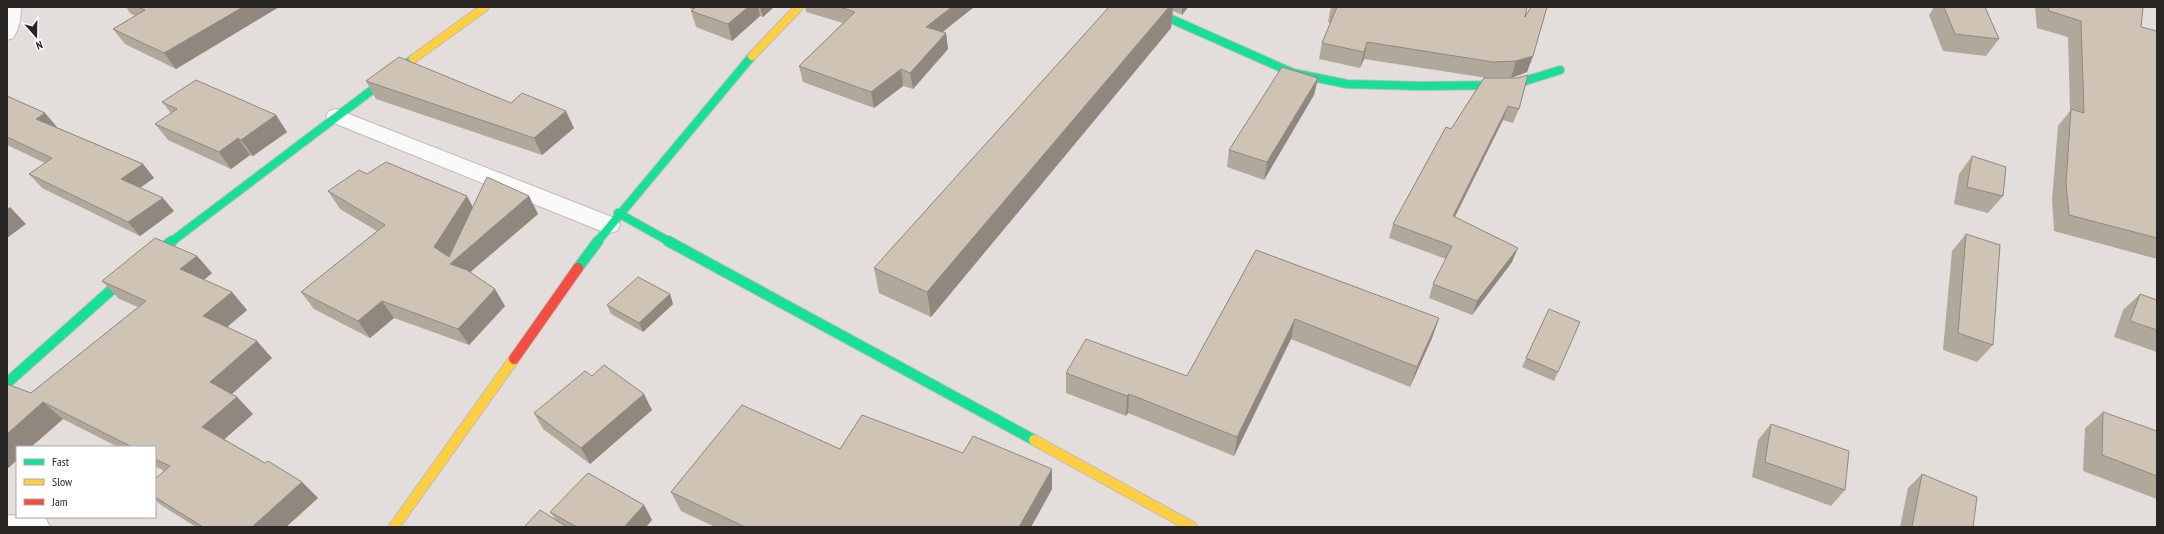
<svg xmlns="http://www.w3.org/2000/svg" width="2164" height="534" font-family="'PT Sans Narrow',sans-serif">
	<rect width="100%" height="100%" fill="#e3dedc"/>
	<g fill="none" stroke-linecap="round" stroke-linejoin="round">
		<!-- street casing -->
		<g stroke="#bfbbb9" stroke-width="2">
			<g id="street">
				<path d="M7,7H21C21,18 19,29 13,38L7,40Z"/>
				<path d="M336,109L617,219L620,225L617,231L609,233L601,231L329,121L326,116L329,111Z"/>
				<path d="M7,515L42,517L46,519L50,527H7Z"/>
			</g>
		</g>
		<!-- fast-far1 casing -->
		<g stroke="#bfbbb9" stroke-width="10">
			<g id="fast-far1">
				<path d="M1144,7L1293,73L1347,84L1420,86L1512,85L1560,70"/>
				<path d="M618,213L670,242"/>
				<path d="M171,242L413,59"/>
				<path d="M597,242L752,56"/>
			</g>
		</g>
		<!-- fast casing -->
		<g stroke="#bfbbb9" stroke-width="12">
			<g id="fast">
				<path d="M668,241L1034,440"/>
				<path d="M578,268L598,241"/>
				<path d="M7,383L137,267L172,241"/>
			</g>
		</g>
		<!-- slow-far1 casing -->
		<g stroke="#bfbbb9" stroke-width="10">
			<g id="slow-far1">
				<path d="M752,56L799,7"/>
				<path d="M413,59L485,7"/>
			</g>
		</g>
		<!-- slow casing -->
		<g stroke="#bfbbb9" stroke-width="12">
			<g id="slow">
				<path d="M1034,440L1192,527"/>
				<path d="M394,527L514,359"/>
			</g>
		</g>
		<!-- jam casing -->
		<g stroke="#bfbbb9" stroke-width="12">
			<path id="jam" d="M514,359L578,268"/>
		</g>
		<!-- street -->
		<use href="#street" fill="#fbfafa" fill-rule="evenodd"/>
		<!-- fast-far1 -->
		<use href="#fast-far1" stroke="#16e098" stroke-width="8"/>
		<!-- fast -->
		<use href="#fast" stroke="#16e098" stroke-width="10"/>
		<!-- slow-far1 -->
		<use href="#slow-far1" stroke="#ffcf43" stroke-width="8"/>
		<!-- slow -->
		<use href="#slow" stroke="#ffcf43" stroke-width="10"/>
		<!-- jam -->
		<use href="#jam" stroke="#f24e42" stroke-width="10"/>
	</g>
	<!-- wall -->
	<g fill="#b1a89c">
		<path d="M126,7H279L176,69L125,44L113,29L135,16L130,13Z"/>
		<path d="M687,7H774L763,17L760,16L732,41L696,27L691,11L693,10Z"/>
		<path d="M805,7H974L943,32L946,33L948,49L913,89L903,86L874,108L803,82L799,66L843,23L806,12Z"/>
		<path d="M1109,7H1188L1182,15L1173,11L1171,28L931,317L879,293L874,268Z"/>
		<path d="M1331,7H1527L1525,17L1533,56L1527,72L1511,78H1487L1364,59L1360,68L1319,59L1322,43L1330,23L1328,22Z"/>
		<path d="M1934,7H1985L1999,39L1986,56L1943,51L1929,15Z"/>
		<path d="M2035,7H2143L2141,27L2157,31V259L2054,231L2052,200L2058,126L2070,111L2068,37L2037,28Z"/>
		<path d="M1318,78L1314,95L1264,180L1227,167L1229,150Z"/>
		<path d="M1484,78L1519,109L1513,123L1503,120L1455,217L1512,262L1472,315L1429,298L1433,284L1446,259L1389,238L1393,224L1451,129Z"/>
		<path d="M366,81L574,128L542,155L376,99Z"/>
		<path d="M7,96L57,127H56L143,164L154,178L140,187L174,211L140,236L42,188L29,174L45,163L7,145Z"/>
		<path d="M162,102L287,132L253,156L250,155L231,169L168,140L155,124L171,113Z"/>
		<path d="M1972,156L2003,196L1988,213L1954,204L1959,174Z"/>
		<path d="M367,174L473,208L538,214L470,272L505,306L469,345L394,318L370,338L314,309L301,292L377,231L340,209L328,191Z"/>
		<path d="M1966,234L1993,345L1977,362L1943,350L1952,251Z"/>
		<path d="M1256,250L1439,318L1432,338L1410,387L1291,339L1234,456L1128,413L1126,416L1066,393V373L1187,376Z"/>
		<path d="M197,256L212,273L204,280L247,310L227,327L272,358L232,394L237,397L253,414L224,439L265,463L302,482L318,498L286,527H196L161,505L155,500V479L164,471L155,466V447H118L63,419L31,447H17V460L7,469V384L31,393L138,307L119,299L102,281Z"/>
		<path d="M670,294L673,304L643,332L611,314L607,305Z"/>
		<path d="M2140,294L2157,300V352L2114,337L2123,310Z"/>
		<path d="M1549,309L1558,372L1554,381L1522,367Z"/>
		<path d="M592,376L652,410L590,464L543,429L534,413Z"/>
		<path d="M2103,412L2157,431V499L2083,471L2085,428Z"/>
		<path d="M1771,424L1845,490L1831,506L1752,477L1758,440Z"/>
		<path d="M840,449L963,453L1052,469V489L1031,527H715L681,511L671,492Z"/>
		<path d="M1922,474L1973,527H1900L1908,488Z"/>
		<path d="M644,505L652,520L646,527H524L556,520L550,512Z"/>
	</g>
	<!-- shaded-wall -->
	<g fill="#90887f">
		<path d="M243,7H279L176,69L164,53Z"/>
		<path d="M748,7H758L760,16L732,41L728,24Z"/>
		<path d="M760,7H774L763,17Z"/>
		<path d="M952,7H974L928,43L926,27Z"/>
		<path d="M1169,7H1173L1171,28L931,317L927,292Z"/>
		<path d="M1182,7H1188L1182,15Z"/>
		<path d="M946,33L948,49L913,89L910,73Z"/>
		<path d="M1367,42L1364,59L1360,68L1364,52Z"/>
		<path d="M1533,56L1527,72L1511,78L1516,61Z"/>
		<path d="M901,69L903,86L874,108L871,92Z"/>
		<path d="M1318,78L1314,95L1264,180L1267,162Z"/>
		<path d="M1508,106L1503,120L1448,230L1453,216Z"/>
		<path d="M566,111L574,128L542,155L534,138Z"/>
		<path d="M45,113L57,127L48,132L36,119Z"/>
		<path d="M276,115L287,132L253,156L241,140Z"/>
		<path d="M238,138L250,155L231,169L219,152Z"/>
		<path d="M143,164L154,178L133,193L121,179Z"/>
		<path d="M467,196L476,213L444,264L434,247Z"/>
		<path d="M529,196L538,214L460,281L450,264Z"/>
		<path d="M163,198L174,211L140,236L128,222Z"/>
		<path d="M10,207L26,224L7,238V209Z"/>
		<path d="M1518,248L1512,262L1472,315L1477,301Z"/>
		<path d="M197,256L212,273L195,287L180,269Z"/>
		<path d="M495,289L505,306L469,345L458,329Z"/>
		<path d="M232,292L247,310L219,334L203,316Z"/>
		<path d="M670,294L673,304L643,332L639,323Z"/>
		<path d="M382,301L394,318L370,338L358,321Z"/>
		<path d="M1439,318L1432,338L1410,387L1417,367Z"/>
		<path d="M1295,319L1291,339L1234,456L1237,437Z"/>
		<path d="M257,341L272,358L226,399L210,382Z"/>
		<path d="M644,394L652,410L590,464L581,448Z"/>
		<path d="M1129,394L1128,413L1126,416L1127,396Z"/>
		<path d="M237,397L253,414L219,444L202,427Z"/>
		<path d="M43,402L63,419L31,447H17V460L7,469V434Z"/>
		<path d="M1052,469V489L1031,527H1019Z"/>
		<path d="M302,482L318,498L286,527H252Z"/>
		<path d="M644,505L652,520L646,527H624Z"/>
	</g>
	<!-- building -->
	<g fill="#cec3b5" stroke="#90887f">
		<path d="M138,7H243L164,53L113,29L145,10Z"/>
		<path d="M696,7H748L728,24L691,11Z"/>
		<path d="M840,7H952L926,27L946,33L910,73L901,69L871,92L799,66L855,12Z"/>
		<path d="M1109,7H1169L927,292L874,268Z"/>
		<path d="M1335,7H1527L1525,17L1531,7H1547L1533,56L1516,61L1493,62L1367,42L1364,52L1322,43L1337,7Z"/>
		<path d="M1944,7H1985L1999,39L1955,34Z"/>
		<path d="M2048,7H2143L2141,27L2157,31V238L2069,215L2066,183L2071,109L2084,113L2081,21L2049,11Z"/>
		<path d="M399,57L511,103L522,93L566,111L534,138L366,81Z"/>
		<path d="M1282,67L1318,78L1267,162L1229,150Z"/>
		<path d="M1528,75L1519,109L1508,106L1453,216L1518,248L1477,301L1433,284L1452,246L1393,224L1446,127L1451,129L1484,78H1517Z"/>
		<path d="M196,80L276,115L241,140L238,138L219,152L155,124L177,109L162,102Z"/>
		<path d="M7,96L45,113L36,119L143,164L121,179L163,198L128,222L29,174L52,158L7,137Z"/>
		<path d="M1972,156L2006,167L2003,196L1967,187Z"/>
		<path d="M386,162L467,196L434,247L449,257L487,177L529,196L450,264L467,270L495,289L458,329L382,301L358,321L301,292L385,225L328,191L359,170L367,174Z"/>
		<path d="M1966,234L2000,245L1993,345L1958,333Z"/>
		<path d="M155,238L197,256L180,269L232,292L203,316L257,341L210,382L237,397L202,427L265,463L268,461L302,482L252,527H203L155,497V479L170,466L155,459V447H132L43,402L7,434V384L31,393L146,301L102,281Z"/>
		<path d="M1256,250L1439,318L1417,367L1295,319L1237,437L1129,394L1127,396L1066,373L1086,339L1187,376Z"/>
		<path d="M638,277L670,294L639,323L607,305Z"/>
		<path d="M2140,294L2157,300V330L2130,321Z"/>
		<path d="M1549,309L1580,322L1558,372L1526,358Z"/>
		<path d="M604,365L644,394L581,448L534,413L585,371L592,376Z"/>
		<path d="M742,405L840,449L862,415L963,453L973,436L1052,469L1019,527H745L671,492Z"/>
		<path d="M2103,412L2157,431V476L2102,455Z"/>
		<path d="M1771,424L1849,451L1845,490L1765,462Z"/>
		<path d="M588,473L644,505L624,527H577L550,512Z"/>
		<path d="M1922,474L1977,497L1973,527H1912Z"/>
		<path d="M540,510L567,527H524Z"/>
	</g>
	<!-- border -->
	<rect width="2164" height="534" fill="none" stroke="#282523" stroke-width="16"/>
	<!-- legend -->
	<rect x="16" y="446" width="140" height="72" fill="#ffffff" stroke="#a9a8a7"/>
	<rect x="24" y="459" width="20" height="6" fill="#16e098" stroke="#a9a8a7"/>
	<text x="52" y="466" font-size="12" fill="#282523">Fast</text>
	<rect x="24" y="479" width="20" height="6" fill="#ffcf43" stroke="#a9a8a7"/>
	<text x="52" y="486" font-size="12" fill="#282523">Slow</text>
	<rect x="24" y="499" width="20" height="6" fill="#f24e42" stroke="#a9a8a7"/>
	<text x="52" y="506" font-size="12" fill="#282523">Jam</text>
	<!-- north arrow -->
	<g transform="translate(36 36) rotate(160)" stroke="#ffffff" stroke-width="3" paint-order="stroke">
	<path d="M0-3L7 15L0 10L-7 15Z" fill="#282523"/>
	<text y="-6" font-size="11" font-weight="bold" text-anchor="middle" fill="#282523">N</text>
	</g>
</svg>
